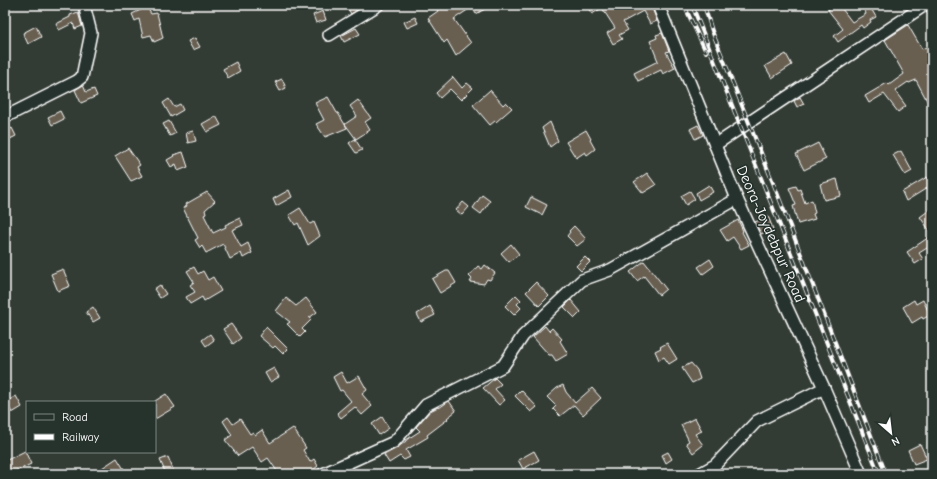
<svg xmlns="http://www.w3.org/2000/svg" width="937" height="479" font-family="'Comic Neue',sans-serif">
	<rect width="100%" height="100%" fill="#333c34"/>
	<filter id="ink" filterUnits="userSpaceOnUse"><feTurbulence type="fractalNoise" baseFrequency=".025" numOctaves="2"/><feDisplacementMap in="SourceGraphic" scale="8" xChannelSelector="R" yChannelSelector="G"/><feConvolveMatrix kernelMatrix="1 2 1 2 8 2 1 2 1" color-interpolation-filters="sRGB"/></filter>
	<g filter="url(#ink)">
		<!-- building -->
		<g fill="#685f51" stroke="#fff">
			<path d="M346,5H365L351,14Z"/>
			<path d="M435,5H492L476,14L472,7L454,19L471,43L456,56L447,40L444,43L428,18L438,11Z"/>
			<path d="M586,5H651L657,21L650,24L643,11L623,22L628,30L619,35L622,39L613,44L607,33L615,28L602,8L592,14Z"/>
			<path d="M826,5H839L852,22L866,14L862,5H869L876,17L870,20L871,22L863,28L861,25L838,42L834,36L843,29L828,10H829Z"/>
			<path d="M147,7L151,14L157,13L163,38L154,42L151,35L143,37L139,19L135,21L132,14Z"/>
			<path d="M323,11L326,20L316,23L313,15Z"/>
			<path d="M78,12L82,26L75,29L73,23L59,30L56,24L70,17V15Z"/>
			<path d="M415,17L418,23L407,28L404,22Z"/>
			<path d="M908,25L922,49L932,44V110L916,80L909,83L908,82L895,91L906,106L898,112L884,94L869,103L865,96L887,83L889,85L904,74L885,40Z"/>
			<path d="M36,26L41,37L28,44L23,33Z"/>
			<path d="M356,28L360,34L344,42L341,36Z"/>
			<path d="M662,33L669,51L666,52L675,68L663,74L661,70L638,81L634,73L658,61L650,41L657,38L656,35Z"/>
			<path d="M195,38L200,47L193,50L188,41Z"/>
			<path d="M786,54L792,65L772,78L765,66Z"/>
			<path d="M236,62L240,71L228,78L223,69Z"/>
			<path d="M453,77L462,88L467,83L473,88L461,100L450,89L440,98L436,93Z"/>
			<path d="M282,79L286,88L280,91L275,82Z"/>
			<path d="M83,85L86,92L94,89L97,96L81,103L75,90Z"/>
			<path d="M490,90L503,105L506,102L512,108L496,122L495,121L490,125L473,105Z"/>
			<path d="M328,97L337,113H338L347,128L325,137L316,124L324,120L315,103Z"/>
			<path d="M800,97L804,104L797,107L794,101Z"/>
			<path d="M169,99L174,107L180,104L183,110L171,117L163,103Z"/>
			<path d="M358,100L371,118L365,122L370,130L356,139L345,124L357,116L350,106Z"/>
			<path d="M60,111L64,119L52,125L48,117Z"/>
			<path d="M216,116L221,125L207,132L202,124Z"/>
			<path d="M169,121L176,133L170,136L163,124Z"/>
			<path d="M550,122L558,141L550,147L542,128Z"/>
			<path d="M698,125L703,135L695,139L690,129Z"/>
			<path d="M12,128L16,136L10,139L6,131Z"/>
			<path d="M586,130L591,139L590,140L595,149L587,155L585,152L576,158L566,142Z"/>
			<path d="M193,131L196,141L188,143L186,133Z"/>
			<path d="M355,139L362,150L356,153L349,143Z"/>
			<path d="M818,143L826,159L804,170L796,154Z"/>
			<path d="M128,148L140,165L137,167L142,176L131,181L115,156Z"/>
			<path d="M901,151L912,171L905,175L893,155Z"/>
			<path d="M183,152L188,167L178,171L176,164L171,167L167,160L174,156L173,155Z"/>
			<path d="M647,173L656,185L643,193L634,182Z"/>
			<path d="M927,177L932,185L906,201L902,192Z"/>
			<path d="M837,179L841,196L824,200L820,184Z"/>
			<path d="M709,185L713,192L699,200L696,193Z"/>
			<path d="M796,186L798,190L800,189L805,203L812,200L815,213L813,214L815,219L798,224L793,206L796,205L789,188Z"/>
			<path d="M289,190L292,197L276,206L273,199Z"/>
			<path d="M690,191L695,199L686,205L681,196Z"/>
			<path d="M207,192L215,201L205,210L206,214L204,215L213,233L226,227L225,225L240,218L243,225L232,230L241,247L248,243L252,253L243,258L241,253L230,259L223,244L206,253L202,246L200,248L195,240L198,238L183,208L187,206L186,204Z"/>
			<path d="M482,195L490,201L481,214L473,208Z"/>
			<path d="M531,197L547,205L542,215L526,207Z"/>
			<path d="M463,202L469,207L462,215L456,210Z"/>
			<path d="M300,208L310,224L314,222L320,236L308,245L298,223L295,225L289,215Z"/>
			<path d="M932,208V234L920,217Z"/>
			<path d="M768,216L773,229L761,234L755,222Z"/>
			<path d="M738,220L743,231L742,232L749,245L741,249L733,237L727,241L720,230Z"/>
			<path d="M574,226L586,239L577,246L567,236L570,232L569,231Z"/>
			<path d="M932,235V245L919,253L923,259L915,264L907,252Z"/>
			<path d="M511,244L519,254L509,262L501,253Z"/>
			<path d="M585,257L590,262L581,271L576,266Z"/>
			<path d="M710,259L714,266L703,274L698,267Z"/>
			<path d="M644,261L666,289L659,295L644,276L637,281L630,272Z"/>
			<path d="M485,265L495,273L490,280L487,279L484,284L470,282L472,279L469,276L478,266L482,269Z"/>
			<path d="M194,267L198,274L203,271L208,280L213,277L221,291L204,301L202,297L190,304L186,297L195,292L190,285L194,282L187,271Z"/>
			<path d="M63,269L70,286L58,291L51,274Z"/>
			<path d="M446,271H449L456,283L440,293L432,279Z"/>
			<path d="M536,282L549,296L539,306L526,292Z"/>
			<path d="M160,285L166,294L160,298L154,289Z"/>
			<path d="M516,295L521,300L517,304L521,308L514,315L505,306Z"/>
			<path d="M286,298L296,306L306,298L317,312L309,318L311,320L302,329L305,332L300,337L287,324L290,322L276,311Z"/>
			<path d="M571,300L581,312L575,318L564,307Z"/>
			<path d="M914,300L916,304L923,300L930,315L923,319L922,317L912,323L903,307Z"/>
			<path d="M430,306L435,315L421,322L417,314Z"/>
			<path d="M93,307L100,318L93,322L86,312Z"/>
			<path d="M231,324L241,338L233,344L223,329Z"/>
			<path d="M545,326L549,331L552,328L562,339L560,341L568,354L556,361L552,355H549L533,337Z"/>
			<path d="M266,327L288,349L283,354L275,346L273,348L259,336Z"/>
			<path d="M210,334L214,340L206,346L202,340Z"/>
			<path d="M667,343L677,359L669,364L664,357L659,360L655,351L661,348L660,347Z"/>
			<path d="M691,363L697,370L700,379L692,383L682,368Z"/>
			<path d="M274,368L279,377L270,382L265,373Z"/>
			<path d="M341,372L347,383L359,376L367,390L362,394L372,406L362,415L355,407L341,418L337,413L351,401L342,390L340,391L333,377Z"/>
			<path d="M495,378L501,384L495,389L505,400L499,405L483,388Z"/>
			<path d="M563,385L566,392L575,403L592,388L601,398L583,415L574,405L560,416L553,409L556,406L547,397L557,388Z"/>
			<path d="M521,390L537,407L531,412L515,396Z"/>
			<path d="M166,394L175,407L155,419V401Z"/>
			<path d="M16,396L22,407L12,413L6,402Z"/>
			<path d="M449,401L456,411L447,418L448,419L427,435L428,437L406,450L410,457L404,460L400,456L389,463L384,455L397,448L406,441V440L420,431L416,427L430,411L438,407L439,408Z"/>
			<path d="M228,417L233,424L240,419L250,434L253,432L255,435L262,430L270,443L293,428L306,448L303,450L310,462L314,459L318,466L313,470L316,474H279L268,458L262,462L252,447L238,456L225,440L232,435L223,421Z"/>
			<path d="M382,417L389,428L379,435L372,424Z"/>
			<path d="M695,418L702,431L695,434L703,445L693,453L686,443L689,441L681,425Z"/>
			<path d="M920,444L927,459L914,464L908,450Z"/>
			<path d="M25,451L31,464L10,474L5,464V461Z"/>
			<path d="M534,451L539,460L523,469L518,460Z"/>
			<path d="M668,452L672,459L666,463L662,455Z"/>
			<path d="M168,457L175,474H166L160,460Z"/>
			<path d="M117,458L127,474H106L102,468Z"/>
		</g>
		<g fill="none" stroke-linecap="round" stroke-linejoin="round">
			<!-- minor casing -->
			<g stroke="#fff" stroke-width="14">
				<g id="minor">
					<path d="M658,5L737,199L824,388L861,474"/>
					<path d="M329,35L378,5"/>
					<path d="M5,117L77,81L82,77L91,33L84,5"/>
					<path d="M715,145L925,5"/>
					<path d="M323,474L394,442L426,405L503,366L523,336L582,280L610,270L737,199"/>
					<path d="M699,474L715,465L757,421L824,388"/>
				</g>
			</g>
			<!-- minor -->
			<use href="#minor" stroke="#26332d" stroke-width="11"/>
			<!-- rail casing -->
			<g stroke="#fff" stroke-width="4">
				<g id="rail">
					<path d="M684,5L706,52"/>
					<path d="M692,5L879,474"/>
					<path d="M704,5L712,31L776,190L886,474"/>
				</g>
			</g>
			<!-- rail -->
			<use href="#rail" stroke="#26332d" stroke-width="2.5" stroke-dasharray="8" stroke-linecap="butt"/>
		</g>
	</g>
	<g text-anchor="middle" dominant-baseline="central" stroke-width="3.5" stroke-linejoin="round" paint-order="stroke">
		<!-- street labels -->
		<g font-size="15" fill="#fff" stroke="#26332d">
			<text transform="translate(771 234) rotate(66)">Deora-Joydebpur Road</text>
		</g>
	</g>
	<!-- margin -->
	<rect width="937" height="479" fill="none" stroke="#26332d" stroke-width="20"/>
	<rect x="10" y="10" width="917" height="459" fill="none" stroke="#fff" stroke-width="1.5" filter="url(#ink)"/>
	<!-- legend -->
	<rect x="26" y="401" width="130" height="52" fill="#26332d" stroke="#7d8581"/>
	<rect x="34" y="414" width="20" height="6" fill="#26332d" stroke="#7d8581"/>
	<text x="62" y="421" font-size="12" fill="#ffffff">Road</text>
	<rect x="34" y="434" width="20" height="6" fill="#ffffff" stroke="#7d8581"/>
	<text x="62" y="441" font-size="12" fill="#ffffff">Railway</text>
	<!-- north arrow -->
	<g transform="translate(891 433) rotate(152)" stroke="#26332d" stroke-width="3" paint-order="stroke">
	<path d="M0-3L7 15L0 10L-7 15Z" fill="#ffffff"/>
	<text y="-6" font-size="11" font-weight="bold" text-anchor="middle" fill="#ffffff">N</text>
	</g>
</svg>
